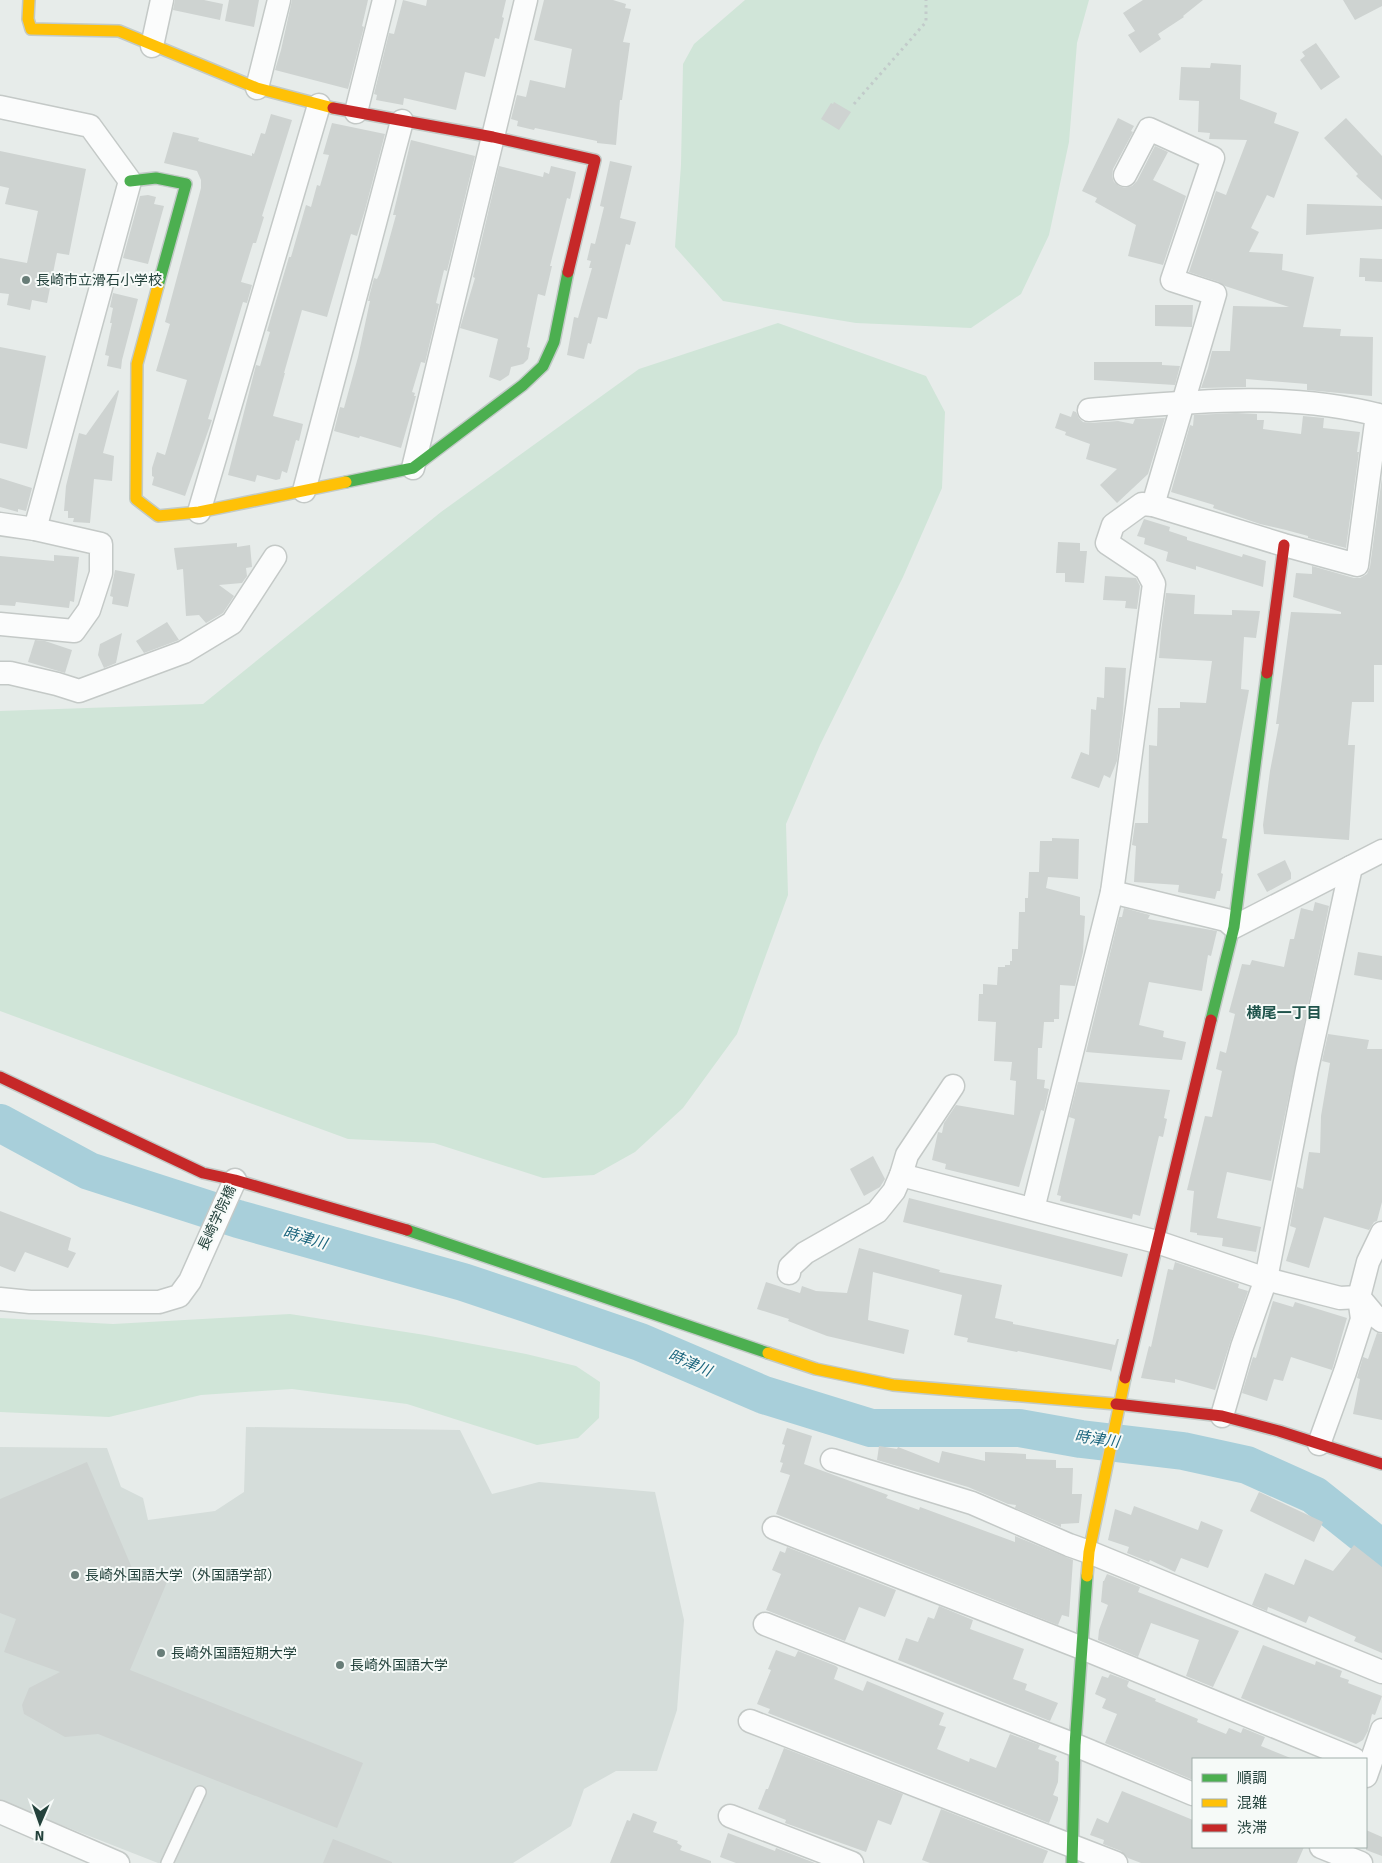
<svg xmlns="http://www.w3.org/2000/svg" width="1382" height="1863" font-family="Signika,'Noto Sans JP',sans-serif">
	<rect width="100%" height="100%" fill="#e7ecea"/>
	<!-- built -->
	<path fill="#d5ddda" d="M246,1427L460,1430L492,1494L539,1482L655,1492L684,1620L677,1710L657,1771H616L584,1789L571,1826L513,1863H158L0,1801V1447L107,1448L121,1487L143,1498L148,1520L215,1511L244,1492Z"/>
	<!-- green -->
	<g fill="#d0e5d8">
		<path d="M745,0H1089L1077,43L1069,142L1049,235L1021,294L971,328L856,323L723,301L675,247L681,165L683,64L694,44Z"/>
		<path d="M778,323L926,376L945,412L942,488L903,577L820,745L786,824L788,895L737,1034L683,1108L635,1152L594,1175L543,1178L434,1143L348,1139L0,1011V711L203,704L441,512L639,369Z"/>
		<path d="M290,1314L425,1335L526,1354L576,1366L600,1382L599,1418L578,1438L537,1445L407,1404L292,1389L201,1395L109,1417L0,1412V1318L113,1324Z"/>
	</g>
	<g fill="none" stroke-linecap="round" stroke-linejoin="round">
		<!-- river -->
		<path stroke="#a8cfda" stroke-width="38" d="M0,1123L89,1171L238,1219L463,1282L529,1304L640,1342L764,1395L871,1428H1019L1081,1439L1183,1451L1247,1465L1314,1495L1382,1549"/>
	</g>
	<!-- building -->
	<g fill="#ced3d1">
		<path d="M175,0H204L223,4L220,20L173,10Z"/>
		<path d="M229,0H259L254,27L225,21Z"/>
		<path d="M292,0H368L362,26L364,27L348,89L275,70L281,50Z"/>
		<path d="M403,0L426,6L427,0H506L502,17L504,18L499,39L495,38L485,77L465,72L456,110L404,98L403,105L376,100L377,95L374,94L389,33L394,34Z"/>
		<path d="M544,0H613L626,4L625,8L631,9L623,42L630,43L622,100H620L616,145L597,143V141L535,128L534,130L517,126L518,121L511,119L517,95L526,97L530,80L565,88L572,49L534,40Z"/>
		<path d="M1143,0H1203L1183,16L1184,17L1158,34L1161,39L1140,53L1128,35L1135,31L1123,13Z"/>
		<path d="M1343,0H1382V6L1355,20Z"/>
		<path d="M1316,43L1340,77L1321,90L1300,60L1305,56L1302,52Z"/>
		<path d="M1211,63L1241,65L1240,99L1277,113L1274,123L1299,132L1274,198L1267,195L1251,228L1259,232L1249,252L1283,254L1282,270L1314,277L1303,327L1341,329L1340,336L1373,337L1372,396L1307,390V384L1246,379V387L1201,388L1208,368L1212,351H1230L1233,306L1289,307L1225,286L1219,282L1189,272L1216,191L1226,195L1247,140L1209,139L1210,133L1198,132L1199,101L1179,100L1181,67L1210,68Z"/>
		<path d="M834,102L851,112L839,130L821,119L831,103L833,104Z"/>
		<path d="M271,114L292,120L262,216L264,217L256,243H253L241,282L252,285L247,303L243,302L208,419L212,420L185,496L152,485L154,477L152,476V468L157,452L165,455L187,380L156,371L170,324L165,322L201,188V180L197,171L164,163L173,132L199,138L198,141L252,156V153L254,154L261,133L265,134Z"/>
		<path d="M1118,118L1134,126L1131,131L1133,132L1113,169L1112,176L1114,182L1119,186L1125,188L1132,186L1137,181L1155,146L1168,152L1153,180L1186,196L1163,265L1128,256L1136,225L1095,202L1097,198L1082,191Z"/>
		<path d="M1346,118L1382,156V200L1356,176L1358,174L1324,138Z"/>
		<path d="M332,123L385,134L365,210L357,236L351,234L327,317L302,310L284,373H285L273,416L303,424L299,441L296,440L287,473L282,471L280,479L276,480L257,475L255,482L228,475L256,365L260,366L270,332L267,331L289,257H291L306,205L311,207L317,185L320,186L329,155L323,154Z"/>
		<path d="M411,140L475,156L447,271L444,270L436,303L439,304L425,363L421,362L412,392L415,393L414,396H416L401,448L360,436L359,438L334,431L340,407L344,408L358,357L370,301H368L374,278L377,279L380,273L396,215H393Z"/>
		<path d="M0,151L86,169L69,255L57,253L47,303L32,300L30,310L7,305L9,294L0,293V258L27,263L38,211L5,204L9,188L0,186Z"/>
		<path d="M610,161L632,166L620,218L636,222L630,245L626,244L607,319L598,317L591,344L588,343L584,359L567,355L574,317L578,318L592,268H589L591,261L587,260L591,243L595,244L604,207L600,206Z"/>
		<path d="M499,166L543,177L544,172L549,174L551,166L576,172L570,199L567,198L550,266H552L545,296L538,294L527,347L530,348L528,359L523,364L511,367L509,375L500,381L489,377L498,339L460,328L475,278L473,277Z"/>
		<path d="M148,195L156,197L154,204L164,206L148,264L123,258L140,196Z"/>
		<path d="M1307,204L1382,206V229L1306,235Z"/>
		<path d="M1360,258L1382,259V282L1365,281V277H1359Z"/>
		<path d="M113,293L138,299L122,360L121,369L107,366L109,356L105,355L112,323H110L113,308L110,307Z"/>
		<path d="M1155,305H1193L1192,327L1155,326Z"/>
		<path d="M0,347L46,356L27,449L0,443Z"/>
		<path d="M1094,362H1162V365L1180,366L1175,385L1094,380Z"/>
		<path d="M118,390L119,391L103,453L114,456L112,481L94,479L90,523L73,522L74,518H68V511H64L66,486L79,433L86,435Z"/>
		<path d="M1073,411L1076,412L1079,418L1083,422L1090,423L1118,421L1133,424L1135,419L1165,418L1148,474L1117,503L1100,485L1117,469L1086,459L1090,444L1065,435L1066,432L1055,428L1060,413L1071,417Z"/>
		<path d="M1236,413L1257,414V420H1264L1263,429L1301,434L1303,416L1324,418L1323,428L1360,432L1357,452H1359L1346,548L1308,538V536L1286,530L1260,524L1213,508L1214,505L1171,492L1190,425L1193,426L1194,415Z"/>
		<path d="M1382,477V665H1374V702H1352L1348,745H1355L1349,840L1264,834L1263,825L1270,771L1279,724H1276L1291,612L1341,614V612L1293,597L1296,573L1312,574V566L1354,578H1360L1367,574L1370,567Z"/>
		<path d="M0,478L32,488L26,511L18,509V512L0,507Z"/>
		<path d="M1144,519L1170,527L1169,531L1187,537V540L1242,557L1243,554L1266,561L1263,587L1196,566V570L1166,561L1168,552L1144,544L1145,538L1137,536Z"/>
		<path d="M1058,542L1080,543V551H1087L1084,583L1065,582V573H1056Z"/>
		<path d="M237,543V547L250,545L252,567L246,568L247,576L242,583L219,585L234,596L223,613L206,623L199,615L186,616L183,569L177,570L174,548Z"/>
		<path d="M54,555L79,557L74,602L70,601L69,608L16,602L15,606L0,605V556L54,561Z"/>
		<path d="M115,570L135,574L128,607L112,604L113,597L110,596Z"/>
		<path d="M1105,576L1136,578L1140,586L1137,609L1125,608L1126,601L1103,600Z"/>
		<path d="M1166,593L1195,595L1194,614L1232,615V610L1260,611L1256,638L1244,637L1241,689L1249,690L1222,838L1227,839L1221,873L1223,874L1220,891H1217L1215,899L1178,892L1179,885L1134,882L1136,846L1132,845L1135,823H1148L1149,745L1157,746L1158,708H1180V702L1206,703L1212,661L1159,658L1161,632Z"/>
		<path d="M167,622L179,640L144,653L136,641Z"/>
		<path d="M122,633L116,663L104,668L98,655L100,644Z"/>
		<path d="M35,640L45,641L72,650L65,673L28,662Z"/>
		<path d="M1105,667L1126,668L1123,713L1117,761L1110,778L1104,775L1099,788L1071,778L1081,752L1089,755L1091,709L1096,710L1097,697L1104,698Z"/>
		<path d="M1052,838L1079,839L1078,879L1048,877L1046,888L1080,897V915L1085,916L1083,952L1075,986L1060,985L1059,1019H1054V1022H1044L1042,1048H1038L1037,1079L1045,1080L1044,1088L1049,1089L1044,1111L1041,1110L1019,1187L945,1169L946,1164L932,1160L938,1132L942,1133L944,1123L956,1105L1014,1115L1016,1081L1010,1080L1012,1062L994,1061L996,1022L978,1021L979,994H983V984L997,985L998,967H1005V965H1010V961H1012V949H1018L1019,912H1025V898H1028L1029,872H1039L1040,841H1052Z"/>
		<path d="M1285,860L1291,873V879L1267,892L1257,874Z"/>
		<path d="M1315,902L1329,906L1271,1181L1227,1172L1217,1218L1261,1227L1256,1252L1222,1246L1223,1238L1197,1235V1233L1190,1232L1194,1191L1187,1190L1205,1116L1212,1117L1222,1071L1216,1069L1220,1051L1226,1053L1235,1014L1229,1012L1242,964L1250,965L1252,960L1284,967L1290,939H1294L1301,908L1313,911Z"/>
		<path d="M1124,908L1150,915L1148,919L1217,931L1211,956L1208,955L1202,991L1149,982L1139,1025L1164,1031L1163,1037L1186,1042L1182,1060L1086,1052L1119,917H1122Z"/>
		<path d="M1358,952L1382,956V980L1354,975Z"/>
		<path d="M1328,1034L1369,1040L1367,1049H1382V1202L1377,1221L1374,1222L1369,1230L1324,1217L1309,1268L1286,1261L1296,1228L1290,1226L1297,1187L1303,1189L1309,1152L1320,1153L1321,1116L1330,1063L1322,1061Z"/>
		<path d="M1078,1082L1170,1090L1164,1118L1167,1119L1163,1137L1159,1136L1140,1216L1133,1214L1132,1219L1060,1201L1061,1196L1057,1195L1075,1119L1069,1117Z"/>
		<path d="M873,1156L885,1179L880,1187L864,1196L850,1169Z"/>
		<path d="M909,1198L1128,1254L1122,1277L903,1222Z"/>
		<path d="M0,1211L71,1238L68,1250L76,1253L68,1268L25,1252L15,1272L0,1266Z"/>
		<path d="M859,1248L940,1270L939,1272L1002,1285L995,1318L1013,1322V1324L1115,1345L1117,1339H1119L1111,1372L1110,1370L1018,1351L1017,1352L967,1342L968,1338L954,1335L962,1295L873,1272L868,1320L909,1330L904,1354L827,1336L788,1321L789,1319L757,1309L766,1282L800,1293L802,1286L816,1291L847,1293Z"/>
		<path d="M1175,1262L1239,1284L1238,1288L1248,1291L1230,1343L1215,1390L1175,1379V1383L1141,1378L1149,1346L1151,1347L1168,1269L1173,1270Z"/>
		<path d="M1273,1301L1293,1307L1295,1302L1347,1318L1332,1370L1291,1357L1283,1381L1274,1379L1267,1401L1242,1393L1253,1357L1256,1358Z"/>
		<path d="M1377,1333L1382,1334V1420L1353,1414L1360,1379L1357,1378L1363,1357L1368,1359Z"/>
		<path d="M787,1428L812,1436L804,1464L888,1495L886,1498L919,1510L920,1507L1015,1542V1536L1073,1560L1069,1617L1062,1615L1058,1625L776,1514L790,1475L780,1472L783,1463L780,1462L785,1445L782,1444Z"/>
		<path d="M879,1446L897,1449L898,1447L939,1463L942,1451L985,1461V1452L1026,1454V1459L1056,1460V1468H1073L1072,1494H1082L1079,1523L1061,1524V1527L1015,1508L1016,1505L1008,1504L968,1487L877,1460Z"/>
		<path d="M87,1462L132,1568L167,1582L130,1670L363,1763L337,1828L98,1734L65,1737L24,1714L22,1705L29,1688L60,1672L4,1652L16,1619L0,1613V1499Z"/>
		<path d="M1259,1492L1323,1522L1314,1542L1250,1511Z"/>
		<path d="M1134,1506L1198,1530L1201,1521L1223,1530L1208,1568L1181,1558L1175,1572L1150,1560L1149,1562L1127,1553L1129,1547L1108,1540L1115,1509L1131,1515Z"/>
		<path d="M1354,1545L1382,1567V1653L1354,1641L1356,1637L1309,1616L1306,1623L1268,1607L1267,1611L1252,1605L1265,1573L1294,1585L1305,1559L1333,1571Z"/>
		<path d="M787,1547L896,1590L885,1617L859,1607L845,1641L766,1610L781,1574L772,1570L780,1551L785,1553Z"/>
		<path d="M1107,1574L1140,1587L1138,1592L1239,1631L1213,1687L1186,1676L1199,1640L1151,1623L1138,1657L1098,1640L1099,1630L1108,1605L1101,1602L1103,1581H1104Z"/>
		<path d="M939,1606L973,1620L970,1629L1024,1649L1013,1679L1027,1684L1025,1690L1058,1703L1050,1721L898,1660L906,1638L918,1642L928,1617L934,1619Z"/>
		<path d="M1263,1645L1315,1665L1316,1661L1342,1671L1340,1677L1349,1680L1348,1683L1382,1696L1375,1715L1372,1714L1368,1731L1363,1740L1356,1744L1241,1698Z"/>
		<path d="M776,1650L795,1657L798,1651L836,1666L838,1668L834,1679L863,1691L867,1681L944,1713L939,1725L946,1727L937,1749L969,1762L970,1758L996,1768L1010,1734L1040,1745L1038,1749L1057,1756L1055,1760L1059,1762L1058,1782L1053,1795L1058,1797V1800L1049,1823L768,1713L770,1709L757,1704L771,1670L768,1669Z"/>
		<path d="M1110,1674L1129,1681L1127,1686L1129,1688L1156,1699L1155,1701L1198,1719L1197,1722L1226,1734L1229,1728L1241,1733L1243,1728L1265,1737L1261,1746L1293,1759H1193V1780L1105,1743L1117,1714L1102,1708L1106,1699L1095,1694L1102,1676L1108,1678Z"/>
		<path d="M784,1748L903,1794L891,1825L878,1820L866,1852L785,1823L786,1820L758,1809L766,1789H768Z"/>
		<path d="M1122,1791L1193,1820V1847H1304L1297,1863H1141L1128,1858L1121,1851L1103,1844L1104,1840L1090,1835L1097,1818L1108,1823Z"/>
		<path d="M941,1809L1048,1851L1043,1863H930L922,1860Z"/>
		<path d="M633,1813L657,1822L653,1832L678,1841L677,1843L682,1846L680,1850L711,1861V1863H610L627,1820L630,1821Z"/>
		<path d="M1366,1830L1382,1837V1856L1366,1850Z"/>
		<path d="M728,1833L775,1851L776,1848L815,1863H736L720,1857Z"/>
		<path d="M333,1839L392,1862V1863H323Z"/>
	</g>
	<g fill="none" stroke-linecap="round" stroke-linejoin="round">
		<!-- lane casing -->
		<g stroke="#c4c9c7" stroke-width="14">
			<path id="lane" d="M167,1863L200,1792"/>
		</g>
		<!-- street casing -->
		<g stroke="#c4c9c7" stroke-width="25">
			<g id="street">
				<path d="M152,46L162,0"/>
				<path d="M257,88L279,0"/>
				<path d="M0,107L90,126L130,181L35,529"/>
				<path d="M356,112L384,0"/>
				<path d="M1125,175L1149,129L1213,158L1172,280L1215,294L1153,505"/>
				<path d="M1089,410C1186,402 1286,390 1382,416"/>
				<path d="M413,468L526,0"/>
				<path d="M304,491L402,121"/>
				<path d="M199,512L319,105"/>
				<path d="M0,524L35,529L101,544V573L89,610L74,631L0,624"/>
				<path d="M0,673H10L57,684L79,691L184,652L232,623L275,557"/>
				<path d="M1112,892L1226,920L1234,927L1382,851"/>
				<path d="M901,1175L1157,1242L1266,1279L1340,1298L1359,1297L1374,1315L1382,1321"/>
				<path d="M1033,1209L1112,892L1154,584L1146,569L1107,543L1113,525L1142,504L1153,505L1284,545L1357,565L1377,415"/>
				<path d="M789,1273L790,1267L805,1253L877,1212L894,1191L901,1175L907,1155L953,1086"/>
				<path d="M0,1299L30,1302H159L179,1296L190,1281L235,1180"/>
				<path d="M1222,1416L1242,1347L1266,1279L1307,1069L1351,867"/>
				<path d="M1319,1444L1345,1372L1362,1319L1359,1297L1368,1262L1382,1233"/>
				<path d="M832,1460L972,1503L1069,1545L1089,1552L1382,1672"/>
				<path d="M774,1528L1082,1648L1354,1759"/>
				<path d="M765,1624L1075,1745L1193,1794"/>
				<path d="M750,1721L1116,1863"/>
				<path d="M1366,1776L1382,1730"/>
				<path d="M0,1812L118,1863"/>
				<path d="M730,1816L852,1863"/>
				<path d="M1321,1847L1361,1863"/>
			</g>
		</g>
		<!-- fast casing -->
		<g stroke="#c2cac7" stroke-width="14">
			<g id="fast">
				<path d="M130,181L156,178L186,184L158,286"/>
				<path d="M346,482L413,468L523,385L543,366L554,342L568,272"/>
				<path d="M1211,1020L1234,927L1267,673"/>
				<path d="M407,1230L768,1353"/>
				<path d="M1072,1863L1075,1745L1087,1576"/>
			</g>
		</g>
		<!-- slow casing -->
		<g stroke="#c2cac7" stroke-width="14">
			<g id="slow">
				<path d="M29,0L28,19L31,29L119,31L257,88L333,108"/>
				<path d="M158,286L137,364L136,499L158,516L199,512L346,482"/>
				<path d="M768,1353L816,1369L893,1385L1116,1404"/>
				<path d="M1087,1576L1089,1552L1125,1378"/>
			</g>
		</g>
		<!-- jam casing -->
		<g stroke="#c2cac7" stroke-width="14">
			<g id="jam">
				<path d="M333,108L493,137L595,160L568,272"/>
				<path d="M1267,673L1284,545"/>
				<path d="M0,1077L203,1173L235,1180L407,1230"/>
				<path d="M1125,1378L1211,1020"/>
				<path d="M1116,1404L1222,1416L1279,1431L1382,1464"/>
			</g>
		</g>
		<!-- path -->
		<path stroke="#c2cbca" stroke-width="3" stroke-dasharray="2.5 4" stroke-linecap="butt" d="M854,104L926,22V0"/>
		<!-- lane -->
		<use href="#lane" stroke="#fbfcfc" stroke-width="11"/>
		<!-- street -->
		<use href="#street" stroke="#fbfcfc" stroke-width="22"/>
		<!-- fast -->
		<use href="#fast" stroke="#4caf50" stroke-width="11"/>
		<!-- slow -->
		<use href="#slow" stroke="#ffc107" stroke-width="11"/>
		<!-- jam -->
		<use href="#jam" stroke="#c62828" stroke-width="11"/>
	</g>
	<!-- markers -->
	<g fill="#687d78" stroke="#f6faf8" stroke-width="2">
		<circle cx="26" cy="280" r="5"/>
		<circle cx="75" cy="1575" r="5"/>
		<circle cx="161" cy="1653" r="5"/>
		<circle cx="340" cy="1665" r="5"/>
	</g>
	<g text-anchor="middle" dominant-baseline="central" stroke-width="4" stroke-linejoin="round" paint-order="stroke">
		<!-- poi labels -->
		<g font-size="14" fill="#23413b" stroke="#f6faf8" text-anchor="start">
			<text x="36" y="280">長崎市立滑石小学校</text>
			<text x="85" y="1575">長崎外国語大学（外国語学部）</text>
			<text x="171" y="1653">長崎外国語短期大学</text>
			<text x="350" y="1665">長崎外国語大学</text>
		</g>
		<!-- street labels -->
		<g font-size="14" fill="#23413b" stroke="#f6faf8">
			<text transform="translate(217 1218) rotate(-65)">長崎学院橋</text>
		</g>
		<!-- neighbourhood labels -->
		<g font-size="15" font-weight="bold" fill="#1f534b" stroke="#f6faf8">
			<text x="1284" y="1013">横尾一丁目</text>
		</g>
		<!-- water labels -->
		<g font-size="15" font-style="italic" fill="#1c667e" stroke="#f6faf8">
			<text transform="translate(305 1238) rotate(16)">時津川</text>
			<text transform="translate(690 1363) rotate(23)">時津川</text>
			<text transform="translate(1097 1439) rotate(8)">時津川</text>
		</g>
	</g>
	<!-- legend -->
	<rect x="1192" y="1758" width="175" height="90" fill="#f6faf8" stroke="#a2b0ac"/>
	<rect x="1202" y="1774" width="25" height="8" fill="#4caf50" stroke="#a2b0ac"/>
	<text x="1237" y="1783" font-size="15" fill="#23413b">順調</text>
	<rect x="1202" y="1799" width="25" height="8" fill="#ffc107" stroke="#a2b0ac"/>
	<text x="1237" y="1808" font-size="15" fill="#23413b">混雑</text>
	<rect x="1202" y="1824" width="25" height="8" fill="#c62828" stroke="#a2b0ac"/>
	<text x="1237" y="1833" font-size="15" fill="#23413b">渋滞</text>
	<!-- north arrow -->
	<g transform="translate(40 1823) rotate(182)" stroke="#f6faf8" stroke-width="4" paint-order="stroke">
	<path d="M0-4L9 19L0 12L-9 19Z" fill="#23413b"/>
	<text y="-8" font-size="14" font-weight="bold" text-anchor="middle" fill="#23413b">N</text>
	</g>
</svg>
